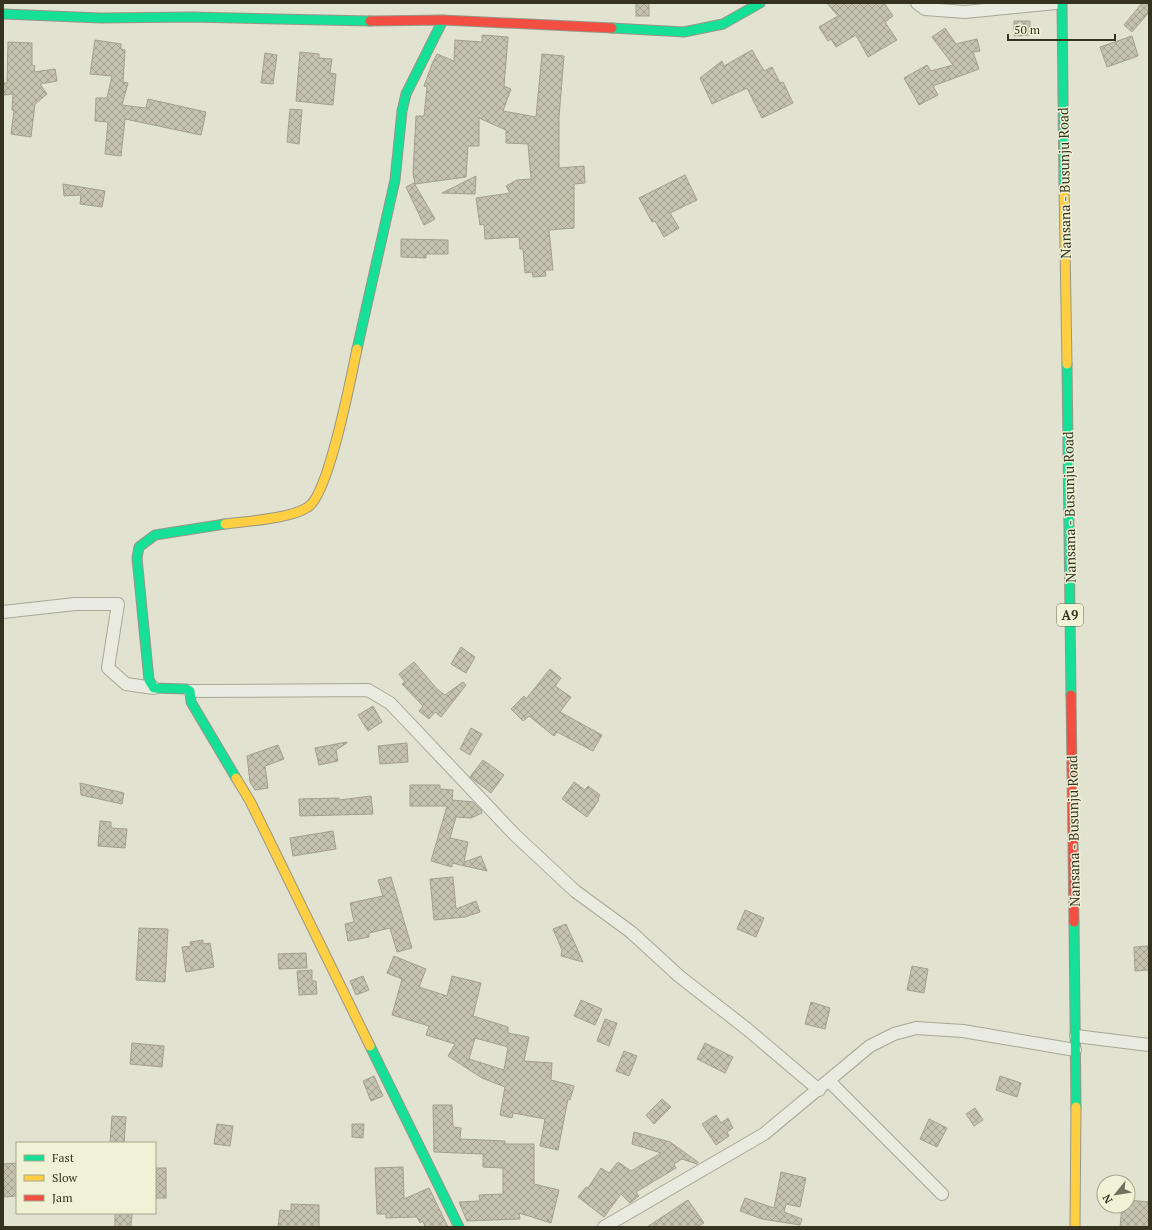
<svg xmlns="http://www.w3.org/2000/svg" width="1152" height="1230" font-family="'PT Serif',serif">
	<defs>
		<pattern id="building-cross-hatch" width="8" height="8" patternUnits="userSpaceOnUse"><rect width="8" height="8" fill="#c5c3b0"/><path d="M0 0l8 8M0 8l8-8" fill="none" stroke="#a19f8f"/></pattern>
	</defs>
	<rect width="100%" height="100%" fill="#e1e2cf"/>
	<!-- building -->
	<g fill="url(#building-cross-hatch)" stroke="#a29f8e" fill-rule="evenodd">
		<rect x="636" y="3" width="13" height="13"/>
		<path d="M827,3H884L893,16L885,22L897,40L868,57L856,35L836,47L831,39L828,41L819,27L838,16Z"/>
		<path d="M1142,3H1149V12L1132,32L1124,25Z"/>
		<path d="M1014,21H1030V35L1014,36Z"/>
		<path d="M945,28L956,44L977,39L980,51L973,52L979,69L933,86L938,95L919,105L904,78L927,65L931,71L953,65L932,37Z"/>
		<path d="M482,35L508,37L504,86L511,89L503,111L536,117L542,54L564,56L559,117V168L584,166L585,183L574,184V228L549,230L553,270H545L546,276L533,277L532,272L525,273L523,249H520L519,237L485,239L484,224L480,225L476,198L510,193L506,186L517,180L531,179L528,144L506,143V130L479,118V146H468L466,177L415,184L413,173L416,116H424L427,87L424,86L432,64L437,54L454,61L455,40L482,42Z"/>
		<path d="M1132,36L1138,56L1107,67L1100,47Z"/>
		<path d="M95,40L121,44V49L125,50L123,82L128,83L122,105L146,108L148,99L206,112L201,135L125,119L121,156L105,154L108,122L95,121L96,98H107L112,76L90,74Z"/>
		<path d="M8,42L32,43V65L35,66L34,72L55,69L57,81L40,84L47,94L35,104L31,137L11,134L14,110H12L13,94L3,95V83H7Z"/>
		<path d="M752,50L764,71L772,67L780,83L783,82L793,103L762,118L747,88L712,104L700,78L722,61L724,66Z"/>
		<path d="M300,52L319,54V58L332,59L330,73L336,74L333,105L296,101Z"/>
		<path d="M265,53L277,55L273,84L261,83Z"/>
		<path d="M290,109L302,110L299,144L287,142Z"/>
		<path d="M685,175L697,200L670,213L679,228L664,237L655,221L652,222L639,198Z"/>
		<path d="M476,176L475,194L442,193Z"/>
		<path d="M414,183L435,219L424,225L406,187Z"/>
		<path d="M63,184L105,191L102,207L80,204L81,195L64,196Z"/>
		<path d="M401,239L448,240V254H426V258L401,257Z"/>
		<path d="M461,647L475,657L466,673L451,664Z"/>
		<path d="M414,662L437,689L445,695L463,682L466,685L441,717L435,712L429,719L419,711L423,706L402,684L405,682L399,674Z"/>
		<path d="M550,669L561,678L555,686L571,697L560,712L602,735L593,751L557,732L554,736L529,716L523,721L511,709L524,696L526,699Z"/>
		<path d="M373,706L382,722L368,731L358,715Z"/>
		<path d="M471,728L482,734L470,755L460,749Z"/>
		<path d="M347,742V743L336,750L338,761L319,765L315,748Z"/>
		<path d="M407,743L408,762L380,764L378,746Z"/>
		<path d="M278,745L284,759L265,766L268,788L255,790L250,782L247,756Z"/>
		<path d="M483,760L504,775L491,793L470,777Z"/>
		<path d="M574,782L585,790L588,786L600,795L598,799L599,800L587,817L562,799Z"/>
		<path d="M80,783L124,793L122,804L81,795Z"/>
		<path d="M410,785H440V789L453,790L452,800L473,802L481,810L482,813L471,818L456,817L450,838L468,842L464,862L481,856L487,871L452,863V867L431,861L447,806H410Z"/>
		<path d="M371,796L373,814L300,816L299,799L339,798V800Z"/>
		<path d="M100,821L111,822V828L127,829L125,848L98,846Z"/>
		<path d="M333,831L336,849L293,856L290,838Z"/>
		<path d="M391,877L412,948L397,952L390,928L369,933V937L348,941L345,924L354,922L350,903L383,896L378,880Z"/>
		<path d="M453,877L456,909L476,901L480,912L465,917L434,920L430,879Z"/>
		<path d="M745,910L764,918L756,937L737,929Z"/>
		<path d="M566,924L583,962L561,956L562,950L553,929Z"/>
		<path d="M139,928L168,929L165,982L136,980Z"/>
		<path d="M203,940V944L210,943L214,967L186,972L182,947L191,946L190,942Z"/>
		<path d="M1149,946V970L1135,971L1134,947Z"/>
		<path d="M306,953L307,968L279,969L278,954Z"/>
		<path d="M394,956L426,969L419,987L447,996L452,976L481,983L473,1016L508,1027V1033L529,1037L524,1061L552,1063L551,1080L574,1086L570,1100L568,1099L558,1150L540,1146L545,1119L513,1113L512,1118L500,1115L505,1087L482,1078L448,1056L455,1044L426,1035L429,1026L392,1015L402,979L387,973ZM475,1038L508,1047L504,1070L469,1059Z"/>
		<path d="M912,966L928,969L924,993L907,990Z"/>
		<path d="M312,970V981H316L317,994L299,995L297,971Z"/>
		<path d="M363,976L369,990L356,995L350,981Z"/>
		<path d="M581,1000L602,1009L595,1025L574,1016Z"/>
		<path d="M811,1002L830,1008L825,1029L805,1024Z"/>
		<path d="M605,1019L617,1023L609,1046L597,1041Z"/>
		<path d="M132,1043L164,1046L162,1067L130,1064Z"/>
		<path d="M705,1043L733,1057L725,1073L697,1059Z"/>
		<path d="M624,1051L637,1056L629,1076L616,1071Z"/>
		<path d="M374,1076L383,1096L371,1101L363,1081Z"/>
		<path d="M1000,1076L1021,1083L1017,1097L996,1090Z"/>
		<path d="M662,1099L671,1107L654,1124L646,1115Z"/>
		<path d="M433,1105H452L453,1127L461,1128L460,1139L505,1141V1144H534V1184L559,1190L551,1223L519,1213L520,1219L467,1221L459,1202L480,1201L479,1195L503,1194V1168L483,1167V1154L434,1152Z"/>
		<path d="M975,1108L983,1120L974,1126L966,1114Z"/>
		<path d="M716,1115L721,1123L728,1118L733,1128L727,1132L729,1136L716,1145L702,1124Z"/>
		<path d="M112,1116L126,1117L124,1143H110Z"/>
		<path d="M929,1119L947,1128L937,1147L920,1139Z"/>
		<path d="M217,1124L233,1126L230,1146L214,1144Z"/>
		<path d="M352,1124H364L363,1138L352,1137Z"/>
		<path d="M634,1132L670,1142L698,1162L697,1164L682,1159L674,1164L676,1168L636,1192L639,1196L630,1203L621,1194L604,1217L578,1197L586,1187L588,1188L601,1168L609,1173L618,1162L631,1171L661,1153L632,1144Z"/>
		<path d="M17,1163V1196L4,1197L3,1164Z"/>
		<path d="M403,1167L404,1199L429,1188L448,1227H425L423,1221L420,1223L417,1217L386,1218V1214H377L375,1168Z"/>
		<rect x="155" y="1168" width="11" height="30"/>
		<path d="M781,1172L806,1178L800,1207L786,1204L784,1212L802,1219L800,1225L762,1219L740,1211L745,1198L774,1208Z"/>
		<path d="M688,1200L704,1223L697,1227H647Z"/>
		<path d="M1128,1200L1149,1202V1227H1120L1122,1206H1128Z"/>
		<path d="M291,1204L319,1205V1227H278L280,1210L291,1211Z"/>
		<path d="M115,1213H132L131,1227H115Z"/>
	</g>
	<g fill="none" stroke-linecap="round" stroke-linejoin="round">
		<!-- street casing -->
		<g stroke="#a7a797" stroke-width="14">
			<g id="street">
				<path d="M917,3L925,9L965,12L1056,3"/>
				<path d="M3,612L75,604H118L108,668L126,684L154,688"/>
				<path d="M190,691L368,690L390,703L515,835L575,891L631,932L679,976L747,1029L819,1090"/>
				<path d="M1076,1036L1149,1045"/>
				<path d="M829,1081L942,1194"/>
				<path d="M604,1227L764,1134L870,1046L894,1034L916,1028L963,1031L1075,1050"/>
			</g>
		</g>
		<!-- fast casing -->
		<g stroke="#979688" stroke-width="11">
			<g id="fast">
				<path d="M1062,3L1064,187"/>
				<path d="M3,14L101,18L191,17L370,21"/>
				<path d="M612,28L684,32L723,24L760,3"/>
				<path d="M357,349L395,180L402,111L406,94L443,20"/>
				<path d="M1067,364L1071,695"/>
				<path d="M225,524L155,535L139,547L137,558L149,680L154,688L186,689L190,691L191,702L236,778"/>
				<path d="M1074,922L1076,1107"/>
				<path d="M370,1046L459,1227"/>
			</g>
		</g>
		<!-- slow casing -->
		<g stroke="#979688" stroke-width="11">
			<g id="slow">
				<path d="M1064,187L1067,364"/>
				<path d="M225,524C247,521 290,519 308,507C329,494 351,377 357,349"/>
				<path d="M236,778L250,801L370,1046"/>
				<path d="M1075,1227L1076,1107"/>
			</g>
		</g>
		<!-- jam casing -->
		<g stroke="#979688" stroke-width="11">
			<g id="jam">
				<path d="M370,21L443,20L612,28"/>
				<path d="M1071,695L1074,922"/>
			</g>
		</g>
		<!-- street -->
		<use href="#street" stroke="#eaebe0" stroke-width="12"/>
		<!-- fast -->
		<use href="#fast" stroke="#16e098" stroke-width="9"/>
		<!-- slow -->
		<use href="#slow" stroke="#ffcf43" stroke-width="9"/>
		<!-- jam -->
		<use href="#jam" stroke="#f24e42" stroke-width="9"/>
	</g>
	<g text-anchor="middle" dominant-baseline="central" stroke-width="3" stroke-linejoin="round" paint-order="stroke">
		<!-- shield labels -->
		<rect fill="#f0f2d6" stroke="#6e6c57" stroke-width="1" x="1057" y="604" width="26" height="22" rx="3"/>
		<g font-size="13" font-weight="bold" fill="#363220">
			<text x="1070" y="615">A9</text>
		</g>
		<!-- street labels -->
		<g font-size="14" fill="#363220" stroke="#f0f2d6">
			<text transform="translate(1064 183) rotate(-91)">Nansana - Busunju Road</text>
			<text transform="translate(1069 507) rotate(-91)">Nansana - Busunju Road</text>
			<text transform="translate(1073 831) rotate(-91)">Nansana - Busunju Road</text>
		</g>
	</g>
	<!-- border -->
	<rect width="1152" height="1230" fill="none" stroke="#363220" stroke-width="8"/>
	<!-- legend -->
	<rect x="16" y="1142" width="140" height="72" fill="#f0f2d6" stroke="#a6a58d"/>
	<rect x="24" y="1155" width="20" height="6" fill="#16e098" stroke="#a6a58d"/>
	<text x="52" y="1162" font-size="12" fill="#363220">Fast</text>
	<rect x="24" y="1175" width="20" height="6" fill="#ffcf43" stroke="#a6a58d"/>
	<text x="52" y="1182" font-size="12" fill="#363220">Slow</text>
	<rect x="24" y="1195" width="20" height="6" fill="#f24e42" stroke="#a6a58d"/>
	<text x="52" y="1202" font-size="12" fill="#363220">Jam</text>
	<!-- north arrow -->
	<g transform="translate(1116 1194) rotate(240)"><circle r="19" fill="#f0f2d6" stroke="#a6a58d"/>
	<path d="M0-3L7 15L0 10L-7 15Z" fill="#72705d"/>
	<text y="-6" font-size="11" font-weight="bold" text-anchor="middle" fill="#363220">N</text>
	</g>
	<!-- scale -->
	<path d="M1008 34v6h107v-6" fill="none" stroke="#363220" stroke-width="2"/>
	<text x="1014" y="34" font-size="12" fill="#363220" stroke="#f0f2d6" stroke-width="3" paint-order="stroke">50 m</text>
</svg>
